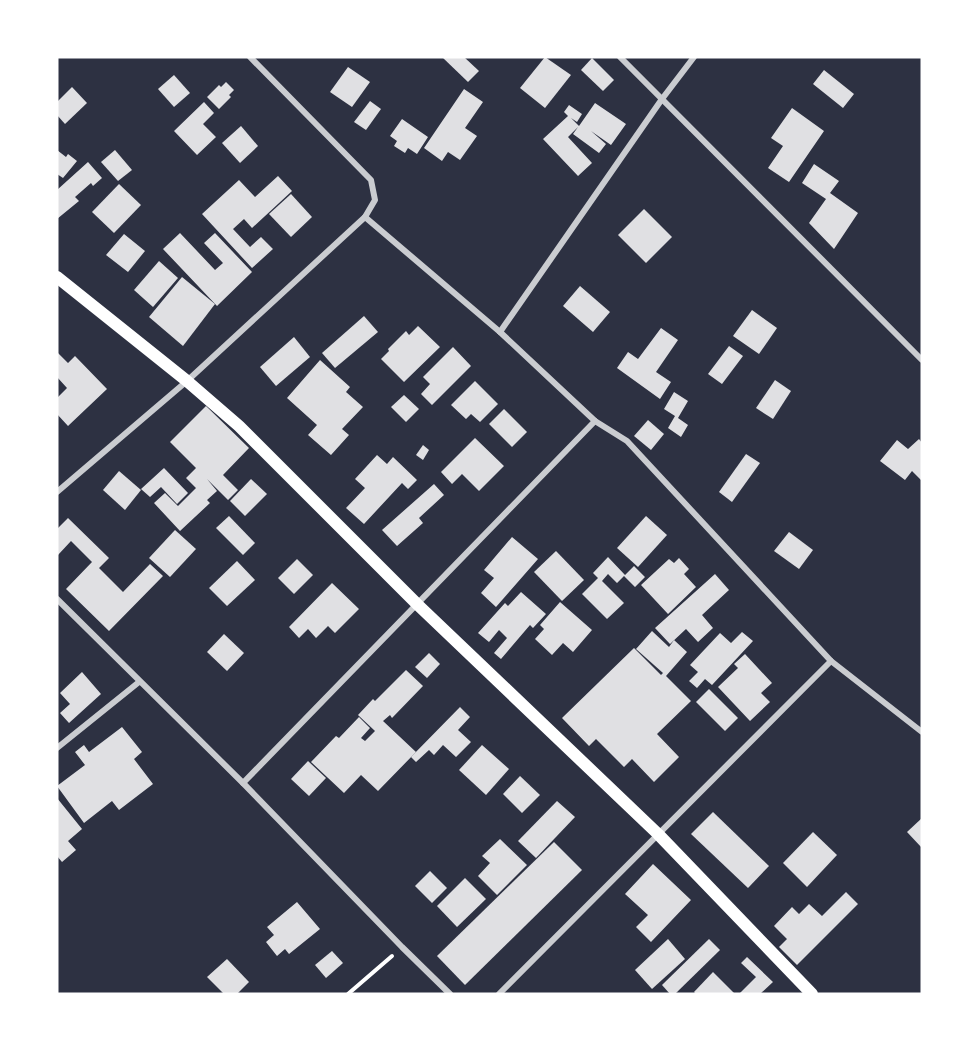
<svg xmlns="http://www.w3.org/2000/svg" width="979" height="1051" font-family="Overpass,sans-serif">
	<rect width="100%" height="100%" fill="#2d3142"/>
	<!-- building -->
	<g fill="#e0e0e3">
		<path d="M442,57H464L479,71L468,82Z"/>
		<path d="M545,57L571,75L545,108L520,88Z"/>
		<path d="M592,58L614,80L603,91L581,70Z"/>
		<path d="M348,67L370,82L352,107L330,92Z"/>
		<path d="M824,70L854,94L843,108L813,84Z"/>
		<path d="M174,75L190,93L174,107L158,89Z"/>
		<path d="M226,82L234,90L229,95L231,97L219,109L207,97L219,85L221,87Z"/>
		<path d="M72,87L87,103L65,124L57,115V102Z"/>
		<path d="M464,89L483,102L465,128L477,136L460,160L448,152L442,161L424,148Z"/>
		<path d="M370,101L381,109L366,130L354,122Z"/>
		<path d="M204,102L214,113L203,124L216,137L197,155L174,131Z"/>
		<path d="M595,103L626,124L611,145L591,131L606,144L599,153L573,134L578,127L568,137L592,163L578,176L543,139L568,116L564,112L569,105L582,114L577,122L571,118L579,126Z"/>
		<path d="M792,108L824,131L789,182L768,168L783,146L771,138Z"/>
		<path d="M402,119L428,137L417,154L408,148L405,153L394,146L397,141L390,136Z"/>
		<path d="M241,126L258,146L240,163L222,143Z"/>
		<path d="M57,150L66,157L68,154L77,161L63,178L57,174Z"/>
		<path d="M115,150L132,170L118,181L101,162Z"/>
		<path d="M88,162L102,178L93,186L91,183L75,197L79,201L57,219V190Z"/>
		<path d="M814,164L839,181L830,193L858,213L834,249L809,223L826,199L802,183Z"/>
		<path d="M278,176L292,191L252,228L244,219L233,229L250,247L261,237L273,249L252,268L202,214L239,180L255,197Z"/>
		<path d="M119,184L141,205L114,233L92,212Z"/>
		<path d="M291,194L312,217L291,237L269,214Z"/>
		<path d="M644,209L672,237L646,263L618,235Z"/>
		<path d="M180,233L215,270L223,263L204,243L215,233L252,272L217,306L163,249Z"/>
		<path d="M124,234L145,251L128,272L106,255Z"/>
		<path d="M159,261L178,278L153,307L134,290Z"/>
		<path d="M182,277L215,304L183,346L149,317Z"/>
		<path d="M580,286L610,312L593,332L563,306Z"/>
		<path d="M752,310L777,328L759,354L733,336Z"/>
		<path d="M364,316L378,332L335,368L322,353Z"/>
		<path d="M418,326L440,347L404,382L381,359L389,351L388,349L406,331L409,335Z"/>
		<path d="M661,328L678,340L656,372L671,382L660,399L617,368L628,352L638,359Z"/>
		<path d="M294,337L310,357L276,386L260,367Z"/>
		<path d="M729,346L743,356L722,384L708,374Z"/>
		<path d="M453,347L471,366L432,405L421,394L430,384L423,377Z"/>
		<path d="M57,352L68,363L75,356L107,389L68,426L57,414V398L67,388L57,377Z"/>
		<path d="M320,360L350,387L346,392L363,407L342,429L349,435L331,455L308,435L317,425L287,398Z"/>
		<path d="M775,380L791,391L773,419L756,408Z"/>
		<path d="M475,381L498,404L480,422L471,414L466,419L451,405Z"/>
		<path d="M674,392L688,401L678,418L688,425L681,437L668,428L675,416L664,409Z"/>
		<path d="M404,395L419,409L406,422L391,407Z"/>
		<path d="M206,406L249,448L223,475L238,490L228,500L207,479L217,491L207,500L210,503L180,531L154,503L165,493L178,506L196,488L186,478L196,468L170,442Z"/>
		<path d="M504,409L527,432L512,447L489,424Z"/>
		<path d="M648,420L664,434L651,450L634,436Z"/>
		<path d="M475,438L504,466L479,491L462,474L452,484L441,472Z"/>
		<path d="M919,439L922,443V481L912,471L905,480L880,461L897,440L908,449Z"/>
		<path d="M423,445L429,450L423,460L416,455Z"/>
		<path d="M746,454L760,463L732,502L719,492Z"/>
		<path d="M377,455L387,464L393,457L417,480L408,489L402,483L364,524L346,508L365,488L355,479Z"/>
		<path d="M164,468L188,493L177,504L161,487L150,497L141,489Z"/>
		<path d="M119,471L141,490L125,510L103,490Z"/>
		<path d="M251,479L267,494L245,516L230,501Z"/>
		<path d="M434,484L444,495L419,518L423,523L397,546L382,530Z"/>
		<path d="M229,516L255,543L243,555L216,528Z"/>
		<path d="M646,516L667,535L638,567L617,548Z"/>
		<path d="M68,518L109,558L99,568L123,592L150,564L163,576L109,631L66,589L92,562L71,541L58,555L57,554V529Z"/>
		<path d="M175,530L196,549L170,577L149,558Z"/>
		<path d="M789,532L813,550L799,569L774,551Z"/>
		<path d="M512,537L538,559L496,607L481,593L494,578L484,570Z"/>
		<path d="M556,551L584,580L562,601L534,572Z"/>
		<path d="M608,557L625,575L634,566L645,577L635,587L624,576L617,583L608,574L602,581L624,603L607,619L582,594L598,578L593,573Z"/>
		<path d="M679,558L689,569L684,574L696,587L668,614L641,585L669,559L674,563Z"/>
		<path d="M297,559L313,575L294,594L278,578Z"/>
		<path d="M237,561L255,580L227,606L209,588Z"/>
		<path d="M715,574L729,590L702,615L713,628L698,642L686,629L670,644L655,628Z"/>
		<path d="M332,583L359,609L335,633L328,626L316,638L308,629L299,638L289,627Z"/>
		<path d="M521,592L546,614L533,628L530,625L501,659L494,653L507,638L499,630L489,642L478,633L505,603L508,606Z"/>
		<path d="M560,602L592,630L573,652L563,643L552,655L535,639L544,629L540,625Z"/>
		<path d="M652,631L669,647L674,640L687,652L666,676L691,701L657,734L679,757L654,782L632,759L624,767L596,739L589,746L562,718L634,648L661,675L663,673L636,649Z"/>
		<path d="M742,632L753,641L712,685L705,679L697,688L689,681L698,672L690,665L720,633L731,643Z"/>
		<path d="M224,634L244,653L227,671L207,652Z"/>
		<path d="M429,653L440,664L427,678L415,667Z"/>
		<path d="M745,654L772,683L761,693L770,702L750,721L718,687L738,668L734,664Z"/>
		<path d="M406,670L423,686L392,718L390,715L383,721L416,752L378,791L361,775L344,793L311,762L336,736L339,738L359,717L370,728L361,738L365,741L375,731L358,715L373,699L375,701Z"/>
		<path d="M82,672L101,694L69,723L60,713L70,704L60,693Z"/>
		<path d="M709,689L738,718L725,731L696,702Z"/>
		<path d="M460,707L470,717L458,730L471,742L456,757L443,745L434,755L429,750L416,762L411,757Z"/>
		<path d="M122,727L142,752L134,759L153,784L119,810L112,801L84,823L57,786L85,765L75,752L84,745L89,752Z"/>
		<path d="M482,745L509,769L486,795L459,770Z"/>
		<path d="M308,761L326,778L309,796L291,779Z"/>
		<path d="M520,776L540,795L522,813L503,794Z"/>
		<path d="M57,798L82,829L68,841L76,850L62,862L57,856Z"/>
		<path d="M557,801L575,817L536,858L518,841Z"/>
		<path d="M713,812L769,866L748,888L691,834Z"/>
		<path d="M922,818V848L907,832Z"/>
		<path d="M813,832L837,855L807,887L783,863Z"/>
		<path d="M500,839L527,865L497,895L478,876L490,863L482,856Z"/>
		<path d="M554,842L582,870L465,985L437,956Z"/>
		<path d="M653,864L691,900L651,942L636,927L648,915L625,894Z"/>
		<path d="M430,871L447,888L432,903L415,886Z"/>
		<path d="M465,878L486,899L457,927L437,906Z"/>
		<path d="M846,892L858,904L797,965L779,947L787,939L774,926L792,907L799,914L809,904L822,916Z"/>
		<path d="M297,902L320,929L289,954L285,949L277,956L266,942L274,935L267,927Z"/>
		<path d="M668,939L685,959L652,989L635,970Z"/>
		<path d="M709,939L720,950L675,994H670L662,985Z"/>
		<path d="M332,951L343,963L326,978L315,965Z"/>
		<path d="M747,957L773,982L760,994H739L756,977L741,963Z"/>
		<path d="M227,959L249,982L237,994H224L207,977Z"/>
		<path d="M713,972L735,994H696L694,992Z"/>
	</g>
	<g fill="none" stroke-linecap="round" stroke-linejoin="round">
		<!-- path -->
		<path stroke="#fff" stroke-width="4" d="M348,994L392,956"/>
		<!-- minor -->
		<g stroke="#caccd0" stroke-width="6">
			<path d="M620,57L922,360"/>
			<path d="M365,217L500,332L595,421L627,441L831,661L922,732"/>
			<path d="M500,332L662,99L694,57"/>
			<path d="M57,492L187,381L365,217L375,200L371,180L250,57"/>
			<path d="M57,599L243,783L402,947L450,994"/>
			<path d="M57,748L139,682"/>
			<path d="M243,783L595,421"/>
			<path d="M499,994L831,661"/>
		</g>
		<!-- secondary -->
		<path stroke="#fff" stroke-width="12" d="M57,277L187,381L239,426L418,605L658,834L812,994"/>
	</g>
	<!-- border -->
	<rect width="979" height="1051" fill="none" stroke="#ffffff" stroke-width="117"/>
</svg>
